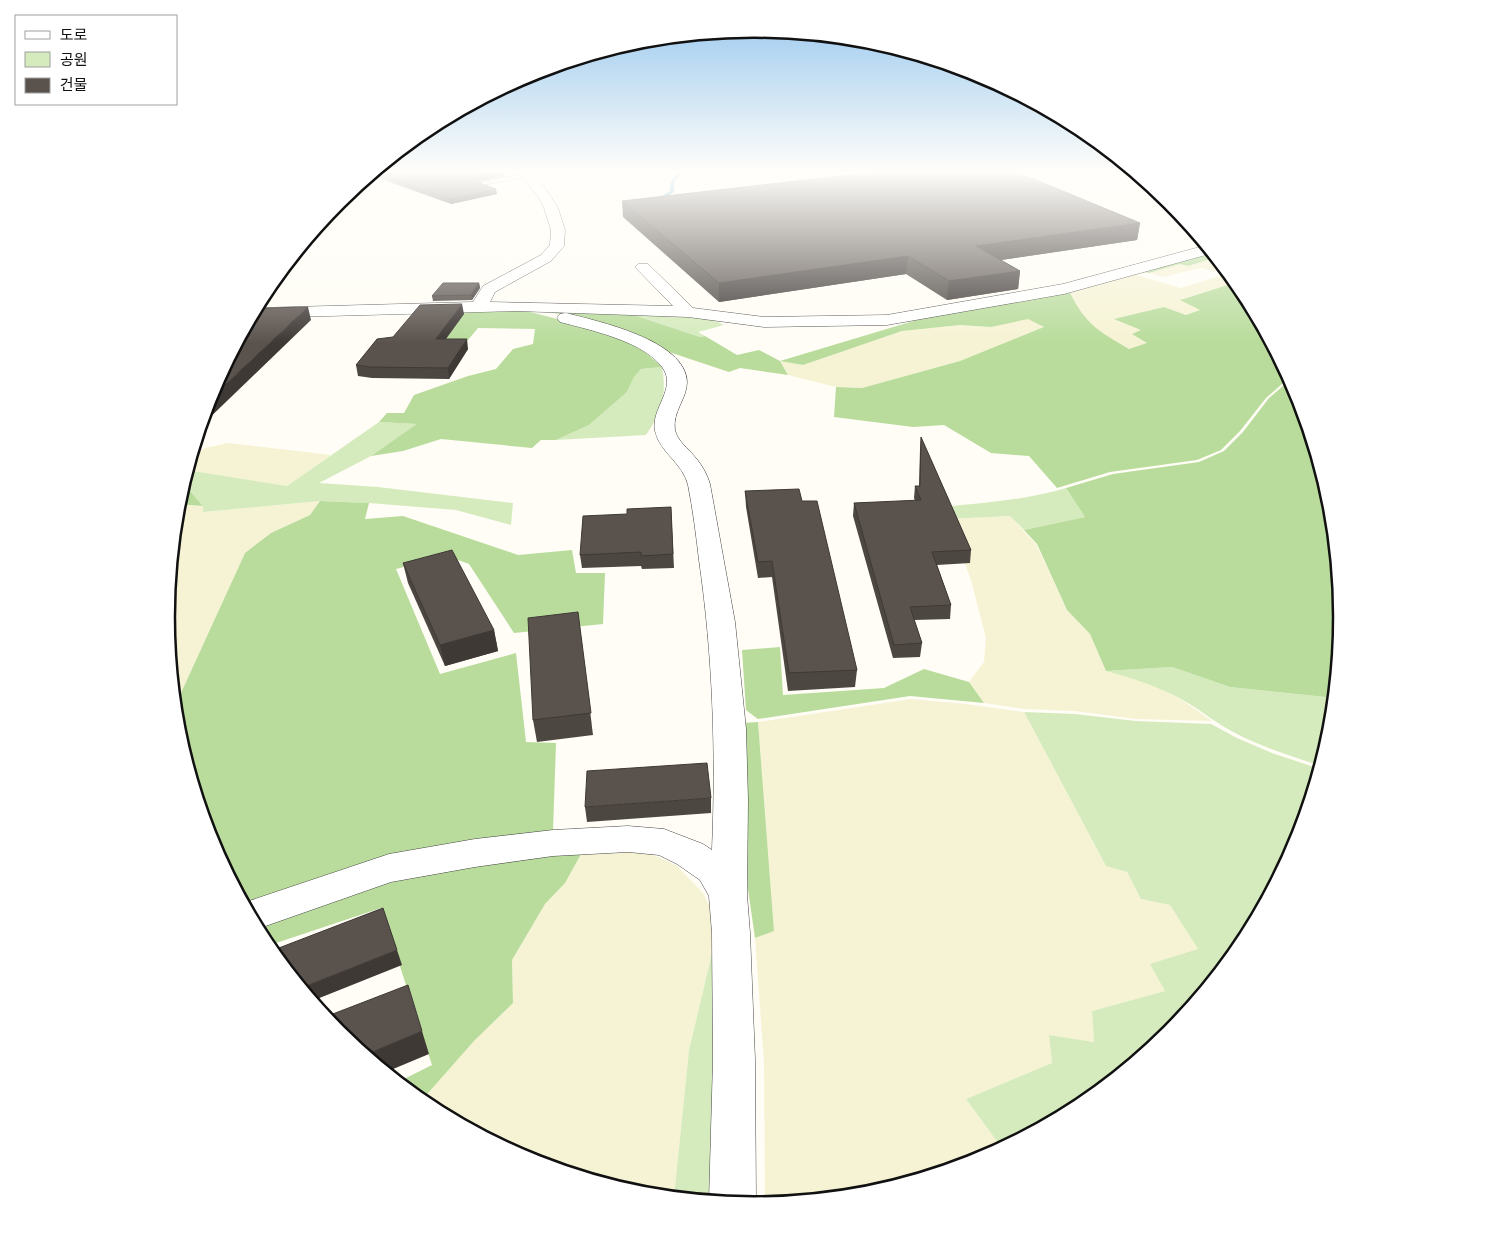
<svg xmlns="http://www.w3.org/2000/svg" width="1509" height="1234" font-family="'Noto Serif','Noto Sans KR',serif">
	<rect width="100%" height="100%" fill="#fffdf5"/>
	<!-- farmland -->
	<g fill="#f6f3d4">
		<path d="M1217,257L1237,282L1181,299L1200,310L1186,315L1164,307L1116,319L1142,330L1133,334L1147,343L1129,349L1093,328L1076,306L1070,293L1133,274L1181,288L1226,274L1200,268L1163,277L1149,273L1180,264L1188,266Z"/>
		<path d="M1028,318L1044,327L960,361L862,388L836,387L788,375L780,361L803,365L902,331L960,325L991,327Z"/>
		<path d="M228,443L331,455L287,486L187,470L191,457L205,448Z"/>
		<path d="M320,501L310,515L271,533L245,553L175,706L166,617L177,504L203,506V512Z"/>
		<path d="M1010,516L1036,544L1067,610L1090,634L1106,671L1134,678L1162,689L1182,700L1212,721L1136,719L1074,711L1024,709L984,703L969,682L984,662L986,638L971,580L948,519Z"/>
		<path d="M911,699L966,704L1024,712L1106,866L1127,872L1141,899L1170,905L1198,949L1165,991L1092,1011L1094,1042L1049,1035L1052,1063L966,1099L1002,1148L979,1161L869,1194L765,1204L764,1062L755,938L774,931L758,722Z"/>
		<path d="M585,847L644,851L676,865L703,893L719,924L689,1050L674,1197L639,1194L529,1160L421,1101L474,1041L513,1003L512,960L545,904L565,883Z"/>
	</g>
	<!-- green -->
	<g fill="#d5ebbd">
		<path d="M628,313L710,318L724,325L698,332L705,336L700,337Z"/>
		<path d="M662,367C667,396 662,411 646,435L556,440L589,425L627,392L634,377L641,369Z"/>
		<path d="M379,422L418,424L371,456L319,483L378,487L513,503L511,525L456,510L369,503L320,501L203,512V506L183,483L187,470L287,486Z"/>
		<path d="M1066,488L1085,517L1024,530L1010,516L948,519L943,507C984,503 1026,500 1066,488Z"/>
		<path d="M1172,667L1230,687L1335,698L1331,732L1321,766C1293,757 1265,748 1239,735C1218,725 1201,710 1181,699C1157,686 1132,678 1106,671Z"/>
		<path d="M1024,712L1075,714L1136,721L1211,724L1237,738L1272,753L1320,769L1298,842L1243,944L1170,1033L1081,1106L1002,1148L966,1099L1052,1063L1049,1035L1094,1042L1092,1011L1165,991L1150,964L1198,949L1170,905L1141,899L1127,872L1106,866Z"/>
		<path d="M719,924L718,1202L674,1197L689,1050Z"/>
	</g>
	<!-- forest -->
	<g fill="#b9dc9c">
		<path d="M1212,252L1217,257L1188,266L1180,264L1149,273L1143,272Z"/>
		<path d="M1237,282L1244,290L1290,377L1266,398L1240,431L1221,450L1197,460L1110,472L1057,488L1029,456L991,453L944,425L913,427L834,417L836,387L862,388L960,361L1044,327L1028,319L991,327L960,325L902,331L803,365L780,361L788,375L740,368L729,372L648,345L612,328L542,310L628,313L700,337L705,336L737,355L759,350L780,361L930,316L1070,293C1087,326 1099,331 1129,349L1147,343L1132,334L1141,330L1114,319L1164,307L1186,315L1200,310L1180,300Z"/>
		<path d="M515,308L611,333L635,343L662,367L641,369L634,377L627,392L589,425L556,440H541L532,448L441,439L403,451L371,456L417,424L379,422L387,413H404L414,395L468,376L496,369L513,349L533,344L535,329L478,328L462,347H441L464,309Z"/>
		<path d="M1291,379L1298,392L1331,503L1343,617L1335,698L1230,687L1172,667L1106,671L1090,634L1067,610L1037,544L1024,530L1085,517L1066,488L1113,474L1199,462L1224,451L1243,432L1269,398Z"/>
		<path d="M183,483L203,506L177,504Z"/>
		<path d="M320,501L369,503L365,519L403,516L518,555L572,550L576,573H605L603,624L514,633L469,564L447,556L396,569L440,674L516,653L526,742L556,743L553,831L244,904L211,842L178,731L175,706L245,553L271,533L310,515Z"/>
		<path d="M780,647L783,695L884,688L924,669L969,682L984,703L910,696L758,719L746,710L742,650Z"/>
		<path d="M758,722L774,931L755,938L748,889L742,723Z"/>
		<path d="M585,847L565,883L545,904L512,960L513,1003L474,1041L421,1101L398,1082L432,1065L381,908L267,946L255,924L391,876Z"/>
	</g>
	<g fill="none" stroke-linecap="round" stroke-linejoin="round">
		<!-- stream -->
		<path fill="#3f96cf" fill-rule="evenodd" d="M679,170H683L674,183V192L664,198H662V196L670,191V183Z"/>
		<!-- lane casing -->
		<g stroke="#444" stroke-width="1">
			<path id="lane" d="M528,173L531,175L530,176L477,186L474,184Z"/>
		</g>
		<!-- street casing -->
		<g stroke="#444" stroke-width="1">
			<g id="street">
				<path d="M529,170H545L534,177L547,191L558,208L565,230L564,246L551,261L495,292L490,302L673,306L635,267L638,264H648L693,308L764,317L887,315L1063,284L1207,245L1213,253L1064,294L887,325L764,327L688,317L516,311L251,318L256,308L473,302L483,286L541,255L550,245L551,230L544,208L538,196L522,178L524,172Z"/>
				<path d="M566,313C597,321 686,340 687,382C687,399 672,412 675,430C678,442 688,448 695,457C702,465 707,474 710,484L735,622L746,729L748,800L747,895L750,933L755,1060L756,1205L709,1201L713,1060L712,933L709,896L700,880L677,864L659,855L628,852L553,856L475,867L391,882L257,929L243,903L389,854L475,839L553,830L628,826L664,829L703,844L712,850C716,753 713,657 699,560C696,535 693,510 688,485C683,463 660,453 655,431C650,409 678,388 662,367C643,341 590,330 560,322L557,318L560,314Z"/>
			</g>
		</g>
		<!-- lane -->
		<use href="#lane" fill="#fff" fill-rule="evenodd"/>
		<!-- street -->
		<use href="#street" fill="#fff" fill-rule="evenodd"/>
	</g>
	<!-- wall -->
	<g fill="#4d4742">
		<path d="M376,170H505V176L476,182L497,194L451,204L370,175Z"/>
		<path d="M622,201L1140,223L1137,240L1001,260L1020,271L1018,289L947,300L906,274L719,302L623,217Z"/>
		<path d="M479,283L480,288L472,300L433,301L432,296Z"/>
		<path d="M464,314L446,339L468,349L449,379L372,378L358,376L356,365L393,337Z"/>
		<path d="M921,437L971,550L970,563L937,565L951,605L950,619L914,620L922,643L920,657L893,658L853,516L854,503L915,501L914,498L915,486H919L920,449Z"/>
		<path d="M745,491L802,501L857,670L855,687L788,691L772,577L758,578L746,507Z"/>
		<path d="M671,507L674,568L642,569L641,566L582,568L580,555L627,514Z"/>
		<path d="M403,563L494,630L498,651L445,666L408,583Z"/>
		<path d="M578,612L593,735L537,742L533,720Z"/>
		<path d="M711,798V813L587,822L585,807Z"/>
	</g>
	<!-- shaded-wall -->
	<g fill="#3f3936">
		<path d="M505,170V176L474,182L471,180L473,178Z"/>
		<path d="M496,189L497,194L451,204L450,199Z"/>
		<path d="M1140,223L1137,240L974,264L976,246Z"/>
		<path d="M908,256L906,274L719,302V283Z"/>
		<path d="M1020,271L1018,289L947,300L949,281Z"/>
		<path d="M479,283L480,288L472,300L471,295Z"/>
		<path d="M462,304L464,314L438,349L436,339Z"/>
		<path d="M308,307L311,320L201,426L209,400Z"/>
		<path d="M467,339L468,349L449,379L448,368Z"/>
		<path d="M494,630L498,651L445,666L440,645Z"/>
		<path d="M397,950L402,965L312,1001L301,988Z"/>
		<path d="M422,1031L429,1054L386,1072L365,1055Z"/>
	</g>
	<!-- building -->
	<g fill="#5a524d" stroke="#3f3936">
		<path d="M376,170H504V171L473,178L471,180L496,189L450,199L374,172Z"/>
		<path d="M893,170H1012L1140,223L976,246L1020,271L949,281L908,256L719,283L622,201Z"/>
		<path d="M443,283H479L471,295L432,296Z"/>
		<path d="M462,304L436,339H467L448,368L370,367L356,365L377,339L393,337L420,305Z"/>
		<path d="M308,307L209,400L211,392L247,324L266,308Z"/>
		<path d="M921,437L971,550L932,552L951,605L910,607L922,643L894,645L854,503L921,500L915,486H920Z"/>
		<path d="M799,489L802,501H817L857,670L789,673L772,561L758,562L745,491Z"/>
		<path d="M671,507L673,554L641,556V552L580,555L583,516L627,514V509Z"/>
		<path d="M452,550L494,630L440,645L403,563Z"/>
		<path d="M578,612L591,713L533,720L528,618Z"/>
		<path d="M707,763L711,798L585,807L587,771Z"/>
		<path d="M383,908L397,950L301,988L271,951Z"/>
		<path d="M408,985L422,1031L365,1055L338,1033L325,1017Z"/>
	</g>
	<!-- sky -->
	<linearGradient id="sky" x2="0" y2="1"><stop stop-color="#95c6ee"/><stop offset="0.5" stop-color="#fffefa"/><stop offset="1" stop-color="#fffefa" stop-opacity="0"/></linearGradient>
	<rect width="1509" height="343" fill="url(#sky)"/>
	<!-- crop -->
	<path d="M0 0H1509V1234H0ZM175 617a579 579 0 1 1 1158 0a579 579 0 1 1-1158 0Z" fill="#fff" fill-rule="evenodd"/>
	<path fill="none" stroke="#111" stroke-width="2.5" d="M175 617a579 579 0 1 1 1158 0a579 579 0 1 1-1158 0Z"/>
	<!-- legend -->
	<rect x="15" y="15" width="162" height="90" fill="#ffffff" stroke="#a0a0a0"/>
	<rect x="25" y="31" width="25" height="8" fill="#ffffff" stroke="#a0a0a0"/>
	<text x="60" y="40" font-size="15" fill="#111111">도로</text>
	<rect x="25" y="52" width="25" height="15" fill="#d5ebbd" stroke="#a0a0a0"/>
	<text x="60" y="65" font-size="15" fill="#111111">공원</text>
	<rect x="25" y="78" width="25" height="15" fill="#5a524d" stroke="#a0a0a0"/>
	<text x="60" y="90" font-size="15" fill="#111111">건물</text>
</svg>
